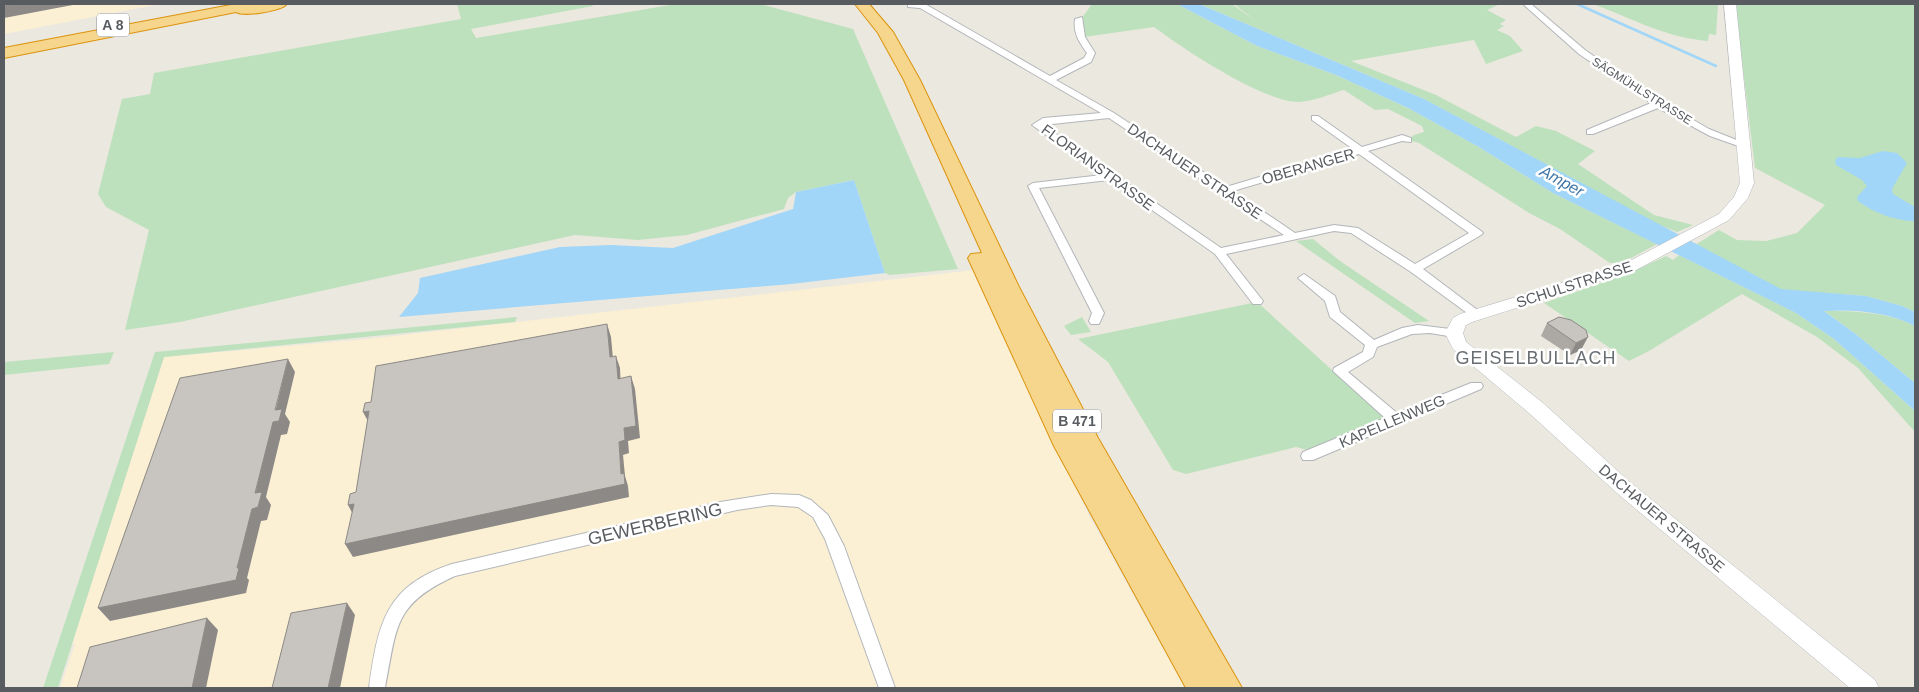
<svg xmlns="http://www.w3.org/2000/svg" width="1919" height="692" font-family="Arial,sans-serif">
	<rect width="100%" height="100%" fill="#ebe8df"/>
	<!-- commercial -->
	<g fill="#fbf0d4">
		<path d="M4,4H161L4,34Z"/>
		<path d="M975,270L1088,514L1185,688H60L75,644H72L164,357L368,339Z"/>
	</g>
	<!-- green -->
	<g fill="#bee1bd">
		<path d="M457,4H592L593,6L471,29L476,38L676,4H760L853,29L958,269L890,275L885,273L854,180L796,192L788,198L784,209L687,235L638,240L575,235L180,322L125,330L149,230L106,207L98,194L122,99L150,94L154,73L461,19Z"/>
		<path d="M1092,4H1177L1257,46L1336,75L1408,108L1477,146L1553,193L1657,244L1622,263H1610L1560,229L1529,213L1419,143L1408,140L1414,135L1424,132L1422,126L1388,109L1375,110L1344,90C1330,94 1314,101 1300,102C1266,104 1182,48 1154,27L1084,37L1079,22Z"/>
		<path d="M1199,4H1232L1257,22L1234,4H1500L1487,10L1506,20L1500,24L1504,26L1497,30L1510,36L1523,51L1486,64L1474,40L1351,61L1436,95L1516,137L1536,126L1556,131L1595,151L1578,164L1654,215L1693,225L1677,232L1655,223L1424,99Z"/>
		<path d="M1593,4H1718L1716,35L1709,34L1708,41C1667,38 1631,18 1593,4Z"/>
		<path d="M1735,4H1915V312L1902,306L1866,296L1781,290L1695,245L1719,230L1737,240L1766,241L1797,233L1825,205L1755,168Z"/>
		<path d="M1313,239L1340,261L1429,321L1415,323L1296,241Z"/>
		<path d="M1679,255L1796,313L1834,339L1915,411V432L1858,368L1817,337L1742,294L1649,351L1629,361L1544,303L1630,273L1666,256L1673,260Z"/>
		<path d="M1257,302L1387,420L1311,451L1296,447L1186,474L1173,470L1108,362L1078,339Z"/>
		<path d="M1823,310C1855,312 1886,311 1915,326V383L1857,335Z"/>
		<path d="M517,317L515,322L164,357L58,688H43L155,352Z"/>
		<path d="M1082,317L1091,332L1071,335L1064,326Z"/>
		<path d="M114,352L109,364L4,375V362Z"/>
	</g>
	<!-- water -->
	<g fill="#a1d6f9">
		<path d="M1177,4H1199L1424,99L1781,289L1866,296L1902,306L1915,312V326C1888,312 1854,309 1824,311L1857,335L1915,383V411L1834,339L1796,313L1553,193L1477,146L1408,108L1336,75L1257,46Z"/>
		<path d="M1883,151L1897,153L1907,163L1892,189L1893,194L1915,207V221C1895,221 1874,213 1858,201L1857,197L1867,186L1862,180L1836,165L1835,160L1838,157L1860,158Z"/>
		<path d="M854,180L885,273L791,284L399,317L418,293L420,278L560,247L611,245L673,248L793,209L796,192Z"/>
	</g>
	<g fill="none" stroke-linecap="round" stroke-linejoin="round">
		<!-- stream -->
		<path stroke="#a1d6f9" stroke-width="2.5" d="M1577,4L1716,66"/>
		<!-- street casing -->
		<g stroke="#b2b6ba" stroke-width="2">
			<g id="street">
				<path d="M908,4H925L1050,76L1084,58L1087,53C1079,42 1073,33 1075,19L1082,17L1085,37L1095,53L1091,62L1056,80L1114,113L1226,187L1353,149L1312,120V116H1318L1362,147L1402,135L1411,138V142L1402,141L1368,151L1481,231L1483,233L1481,235L1423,269L1484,315L1482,318H1474L1411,272L1351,233L1334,231L1226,254L1263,301L1261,304H1253L1215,254L1109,180L1039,188L1104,313L1099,324H1091L1089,321L1092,313L1028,186L1033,183L1102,175L1032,125L1043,118L1101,113L920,8L908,7ZM1109,118L1284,235L1221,248L1043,125ZM1359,154L1469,233L1415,264L1358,228L1334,225L1295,233L1233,191Z"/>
				<path d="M1523,4H1531L1585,50L1645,92L1709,129L1749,145L1744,148L1710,136L1658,108L1593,134H1587V130L1651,103L1579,54Z"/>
				<path d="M1304,274L1335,296L1340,312L1374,340L1402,328L1418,325L1458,330L1460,333L1458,336L1454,337L1430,333L1412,334L1377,347L1373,357L1348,372L1397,413L1471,383H1481L1483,386L1481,389L1313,460H1303L1301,456L1303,452L1385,418L1333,371L1334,368L1363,352L1365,345L1330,317L1325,301L1298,278Z"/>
				<path d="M771,494L799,495L811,500L828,515L844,546L895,688H879L825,539L813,517L798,507L771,505L737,510L455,576C393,604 397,627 385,688H369C378,624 385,586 452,564L720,502Z"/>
			</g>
		</g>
		<!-- secondary casing -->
		<g stroke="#b3b7bc" stroke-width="1">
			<path id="secondary" d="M1724,4H1736L1754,183L1748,198L1729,220L1636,270L1472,322L1466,325L1463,333L1466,342L1543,403L1632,484L1875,680L1879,688H1850L1618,494L1529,413L1453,349L1445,333L1453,318L1460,314L1624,264L1719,214L1734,197L1740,183Z"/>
		</g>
		<!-- highway casing -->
		<g stroke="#dc930e" stroke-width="2">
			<g id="highway">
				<path d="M236,4H287C282,11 243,17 236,12L4,58V48Z"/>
				<path d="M855,4H869L893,32L920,80L1019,287L1098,438L1242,688H1186L1054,446L968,258L971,254L982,253L904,80L878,33Z"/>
			</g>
		</g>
		<!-- street -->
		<use href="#street" fill="#fff" fill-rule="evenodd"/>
		<!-- secondary -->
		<use href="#secondary" fill="#fff" fill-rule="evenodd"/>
		<!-- highway -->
		<use href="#highway" fill="#f5d68c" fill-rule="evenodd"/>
	</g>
	<!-- wall -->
	<path fill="#aca9a4" d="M1559,317L1581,350L1570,355L1541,336L1547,323Z"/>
	<!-- shaded-wall -->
	<g fill="#8c8986">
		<path d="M14,4H78L4,18V6Z"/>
		<path d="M607,324L611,337L614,370L610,357Z"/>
		<path d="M1588,337L1581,350L1570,355L1576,343Z"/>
		<path d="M616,356L620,368L621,391L618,379Z"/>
		<path d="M288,359L295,372L285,414L290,422L287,434L281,435L266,497L271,505L267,520L261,521L247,578L249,580L246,593L110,621L98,608L237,568Z"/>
		<path d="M631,376L635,389L640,438L628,441L629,453L623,455L625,476L628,486L629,497L353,557L345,544L621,474L619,442Z"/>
		<path d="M369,411L370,425L363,412Z"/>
		<path d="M354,504L355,518L348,505Z"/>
		<path d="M347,603L355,615L340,688H328Z"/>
		<path d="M207,618L218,630L206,688H192Z"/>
	</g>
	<!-- building -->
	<g fill="#c8c4bf" stroke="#8c8986">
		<path d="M4,4H14L4,6Z"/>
		<path d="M1559,317L1571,320L1586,330L1588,337L1576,343L1547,323Z"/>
		<path d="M607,324L610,357L616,356L618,379L631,376L636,426L624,428L625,440L619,442L621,474L624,473L625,484L345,544L354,504L348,505L350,494L356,492L369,411L363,412L365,403L371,402L376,366Z"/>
		<path d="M288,359L275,410L282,409L279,421L273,422L255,493L262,492L258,507L252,509L237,568H239L236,580L98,608L180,378Z"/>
		<path d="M347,603L328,688H272L291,613Z"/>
		<path d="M207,618L192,688H77L90,647Z"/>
	</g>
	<g text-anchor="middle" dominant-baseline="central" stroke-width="5" stroke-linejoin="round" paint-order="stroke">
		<!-- far-street labels -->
		<g font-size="12" fill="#585c60" stroke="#fff">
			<text transform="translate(1642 91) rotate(32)">SÄGMÜHLSTRASSE</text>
		</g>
		<!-- shield labels -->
		<g fill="#fff" stroke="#8a8d90" stroke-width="1">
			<rect x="97" y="13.5" width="32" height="23" rx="4"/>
			<rect x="1053" y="409.5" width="48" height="23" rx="4"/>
		</g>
		<g font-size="14" font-weight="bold" fill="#585c60">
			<text x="113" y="25">A 8</text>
			<text x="1077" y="421">B 471</text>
		</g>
		<!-- street labels -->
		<g font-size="15" fill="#585c60" stroke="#fff">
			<text transform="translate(1308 166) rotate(-16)">OBERANGER</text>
			<text transform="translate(1098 167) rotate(36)">FLORIANSTRASSE</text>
			<text transform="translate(1195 171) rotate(34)">DACHAUER STRASSE</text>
			<text transform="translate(1574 284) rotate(-18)">SCHULSTRASSE</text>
			<text transform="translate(1392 421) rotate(-23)">KAPELLENWEG</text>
			<text transform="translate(1662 518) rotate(40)">DACHAUER STRASSE</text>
		</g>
		<!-- water labels -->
		<g font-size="16" font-style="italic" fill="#4278a8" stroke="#fff">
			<text transform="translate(1562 181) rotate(29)">Amper</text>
		</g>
		<!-- quarter labels -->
		<g font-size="18" letter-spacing="1" fill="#696e72" stroke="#fff">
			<text x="1536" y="358">GEISELBULLACH</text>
		</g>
		<!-- near-street labels -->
		<g font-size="18" fill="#585c60" stroke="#fff">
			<text transform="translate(655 524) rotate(-13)">GEWERBERING</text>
		</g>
	</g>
	<!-- border -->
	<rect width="1919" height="692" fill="none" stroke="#585c60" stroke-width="10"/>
</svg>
